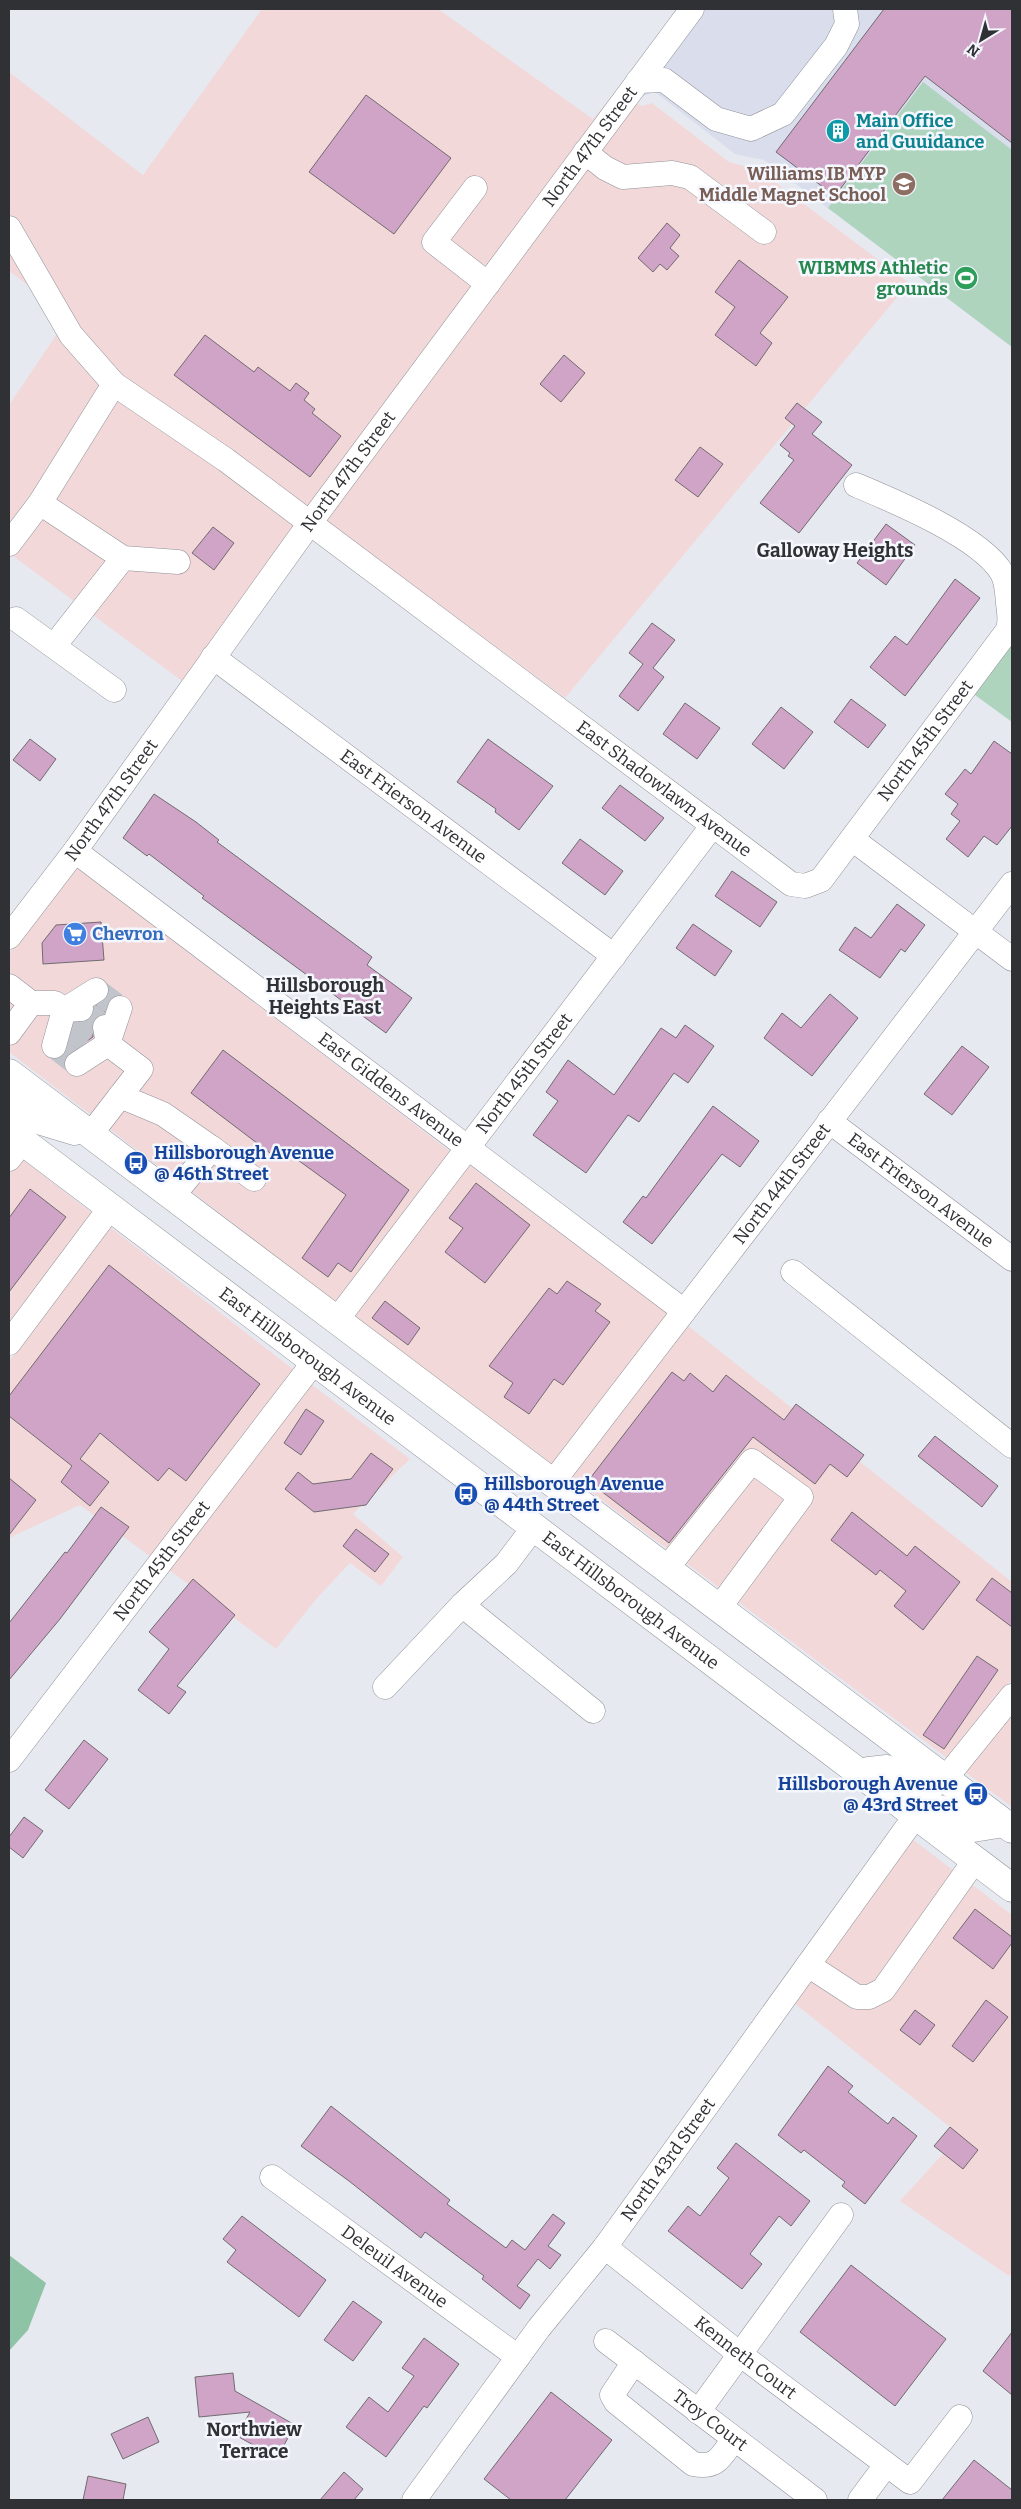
<svg xmlns="http://www.w3.org/2000/svg" width="1021" height="2509" font-family="Bitter,serif">
	<rect width="100%" height="100%" fill="#e7e9f1"/>
	<!-- commercial -->
	<g fill="#f3d8d9">
		<path d="M262,9H438L593,119L632,71L182,681L9,553V405L69,316L9,271V72L143,175Z"/>
		<path d="M635,103L642,106L652,103L729,162L759,170L909,283L565,698L326,520Z"/>
		<path d="M76,867L451,1152L337,1303L9,1052V954Z"/>
		<path d="M9,1149L92,1213L9,1325Z"/>
		<path d="M469,1165L668,1314L553,1465L354,1316Z"/>
		<path d="M110,1227L294,1370L151,1557L80,1505L9,1538V1361Z"/>
		<path d="M687,1325L1012,1582V1679L947,1758L571,1477Z"/>
		<path d="M311,1384L410,1459L353,1514L403,1557L381,1586L350,1563L318,1597L276,1649L169,1570Z"/>
		<path d="M1012,1714V1807L965,1772Z"/>
		<path d="M912,1839L1012,1915V2273L1009,2276L900,2201L960,2135L794,2003Z"/>
	</g>
	<!-- built -->
	<path fill="#d9ddec" d="M692,9H1012V347L764,160L735,154L655,92L643,96L638,81Z"/>
	<!-- green -->
	<g fill="#aed4be">
		<path d="M923,82L1012,150V347L828,208Z"/>
		<path d="M1012,625V722L964,687Z"/>
	</g>
	<!-- forest -->
	<path fill="#8fc3a6" d="M9,2255L46,2283L28,2330L9,2351Z"/>
	<!-- building -->
	<g fill="#d0a4c6" stroke="#716b70">
		<path d="M884,9H1012V143L925,76L835,196L776,152Z"/>
		<path d="M366,95L451,158L394,234L309,172Z"/>
		<path d="M667,223L680,235L670,248L679,256L667,270L660,264L653,272L638,258Z"/>
		<path d="M739,260L788,297L760,333L772,343L756,366L715,335L735,307L715,292Z"/>
		<path d="M205,335L254,372L258,367L290,391L296,383L309,393L304,400L315,409L312,413L341,436L310,477L174,375Z"/>
		<path d="M564,355L585,373L561,402L540,384Z"/>
		<path d="M797,403L822,422L812,434L852,465L799,533L760,503L794,460L788,456L790,453L780,445L795,426L785,418Z"/>
		<path d="M700,447L723,464L698,497L675,480Z"/>
		<path d="M886,524L915,545L886,585L857,563Z"/>
		<path d="M213,527L234,543L214,570L192,553Z"/>
		<path d="M955,579L980,598L905,696L870,667L895,636L907,645Z"/>
		<path d="M652,623L675,640L653,668L664,677L638,711L619,696L643,664L629,653Z"/>
		<path d="M851,699L886,725L868,748L834,722Z"/>
		<path d="M685,703L720,728L697,759L663,734Z"/>
		<path d="M781,707L813,732L784,769L752,744Z"/>
		<path d="M30,739L56,759L40,781L13,760Z"/>
		<path d="M488,739L553,786L519,830L495,812L496,809L457,782Z"/>
		<path d="M994,741L1012,754V826L997,845L984,836L968,857L946,839L960,821L951,814L958,804L945,794L965,769L971,774Z"/>
		<path d="M620,785L664,818L645,841L602,808Z"/>
		<path d="M154,794L196,822L219,840L217,842L372,957L367,965L412,998L386,1033L202,898L204,896L149,854L147,856L123,838Z"/>
		<path d="M580,839L623,871L605,895L562,863Z"/>
		<path d="M732,871L777,902L760,927L715,896Z"/>
		<path d="M897,904L925,925L905,952L901,949L880,978L839,950L855,927L871,938Z"/>
		<path d="M101,922L104,960L43,964L42,943L56,925Z"/>
		<path d="M693,924L732,951L715,976L676,948Z"/>
		<path d="M109,986L121,995L111,998L104,1013L97,1016L92,1022L93,1037L69,1053L65,1058L64,1066L55,1059L63,1056L67,1050L75,1023L89,1020L93,1015L94,1007L108,997Z"/>
		<path d="M830,994L858,1018L812,1076L764,1038L782,1013L801,1028Z"/>
		<path d="M685,1025L714,1046L688,1083L674,1073L639,1122L628,1115L586,1173L533,1135L558,1101L546,1092L568,1060L614,1095L661,1028L676,1038Z"/>
		<path d="M962,1046L989,1067L952,1115L924,1094Z"/>
		<path d="M223,1050L409,1190L351,1272L338,1263L328,1277L302,1258L346,1195L280,1147L274,1156L191,1093Z"/>
		<path d="M713,1106L759,1141L740,1167L722,1154L652,1244L623,1222L643,1196L646,1198Z"/>
		<path d="M476,1183L530,1225L485,1283L445,1252L463,1228L449,1218Z"/>
		<path d="M30,1189L66,1217L9,1292V1218Z"/>
		<path d="M109,1265L260,1384L186,1481L169,1468L158,1481L100,1433L80,1459L109,1482L90,1506L61,1482L72,1466L9,1416V1396Z"/>
		<path d="M567,1281L601,1304L595,1311L610,1322L563,1385L554,1379L529,1414L504,1397L513,1383L489,1366L549,1288L557,1294Z"/>
		<path d="M385,1301L420,1328L408,1345L372,1318Z"/>
		<path d="M672,1372L684,1381L690,1373L713,1392L726,1375L784,1420L796,1404L864,1455L847,1477L830,1464L815,1484L753,1437L669,1543L588,1481Z"/>
		<path d="M306,1409L324,1421L301,1455L284,1443Z"/>
		<path d="M935,1436L998,1486L982,1507L918,1456Z"/>
		<path d="M371,1453L393,1469L366,1505L314,1512L285,1489L298,1472L313,1484L351,1479Z"/>
		<path d="M9,1478L36,1500L9,1535Z"/>
		<path d="M101,1507L129,1527L60,1619L9,1680V1623L65,1552L67,1553Z"/>
		<path d="M852,1512L907,1556L915,1546L960,1582L923,1630L894,1606L906,1591L880,1570L876,1575L831,1540Z"/>
		<path d="M356,1529L389,1554L375,1572L343,1546Z"/>
		<path d="M992,1578L1012,1593V1627L976,1600Z"/>
		<path d="M193,1579L235,1615L177,1686L186,1692L169,1714L138,1690L169,1649L149,1632Z"/>
		<path d="M977,1656L998,1670L944,1749L923,1735Z"/>
		<path d="M84,1740L108,1759L69,1809L45,1790Z"/>
		<path d="M24,1817L43,1831L23,1858L9,1847V1837Z"/>
		<path d="M975,1909L1012,1937V1943L993,1969L953,1938Z"/>
		<path d="M986,2000L1008,2017L973,2062L952,2046Z"/>
		<path d="M915,2010L935,2025L920,2045L900,2030Z"/>
		<path d="M828,2066L853,2086L848,2092L888,2124L893,2117L917,2136L865,2204L842,2186L845,2182L804,2150L801,2153L778,2135Z"/>
		<path d="M331,2106L450,2200L447,2204L506,2248L512,2240L525,2250L553,2214L565,2223L548,2246L561,2255L550,2269L538,2259L517,2286L530,2295L520,2309L482,2279L484,2276L425,2232L421,2238L349,2181L301,2146Z"/>
		<path d="M950,2127L978,2150L963,2169L934,2146Z"/>
		<path d="M736,2143L810,2201L791,2226L779,2216L750,2254L762,2264L742,2289L668,2231L688,2206L700,2216L729,2178L717,2168Z"/>
		<path d="M242,2216L326,2280L299,2317L227,2262L236,2250L223,2239Z"/>
		<path d="M851,2265L946,2339L895,2406L800,2332Z"/>
		<path d="M353,2301L382,2322L353,2361L324,2340Z"/>
		<path d="M1012,2332V2395L983,2371Z"/>
		<path d="M424,2338L459,2364L427,2408L424,2406L386,2457L346,2427L369,2397L388,2412L414,2376L402,2368Z"/>
		<path d="M233,2373L235,2391L295,2425L277,2458L237,2436L250,2412L199,2417L195,2377Z"/>
		<path d="M551,2392L612,2440L565,2500H511L484,2479Z"/>
		<path d="M148,2417L159,2442L123,2459L111,2434Z"/>
		<path d="M974,2460L1012,2490V2500H942Z"/>
		<path d="M344,2472L363,2489L354,2500H320Z"/>
		<path d="M88,2476L126,2484L123,2500H83Z"/>
	</g>
	<g fill="none" stroke-linecap="round" stroke-linejoin="round">
		<!-- minor-tunnel -->
		<g stroke="#c2c4cb" stroke-width="24" stroke-dasharray="24 12" stroke-linecap="butt">
			<path d="M96,990L120,1008"/>
			<path d="M81,1009L105,1027"/>
			<path d="M68,1027L92,1045"/>
			<path d="M54,1046L77,1064"/>
		</g>
		<!-- minor casing -->
		<g stroke="#8f9198" stroke-width="25">
			<g id="minor">
				<path d="M638,81L664,80L716,119L751,129L783,114L836,46L847,24L845,9"/>
				<path d="M585,152L605,168L623,177L672,173L690,177L764,232"/>
				<path d="M475,188L434,242L488,284"/>
				<path d="M9,228L71,335L114,384"/>
				<path d="M9,544L40,503"/>
				<path id="s1" d="M178,562L123,558L40,503L114,384L226,460L791,884L805,886L821,880L1008,630C1011,620 1009,613 1008,603C1007,593 1007,582 1002,573C981,537 894,501 856,485"/>
				<path d="M16,619L114,690"/>
				<path d="M54,646L123,558"/>
				<path id="s2" d="M213,657L614,956"/>
				<path d="M852,839L1012,959"/>
				<path id="s3" d="M75,851L684,1311"/>
				<path id="s4" d="M9,937L75,851L310,523L692,9"/>
				<path d="M9,986L31,1003H55L64,1010L81,1009"/>
				<path d="M9,1033L31,1003"/>
				<path d="M54,1046L64,1010L96,990"/>
				<path d="M77,1064L108,1044L120,1008"/>
				<path d="M120,1096L163,1114L212,1148L172,1197"/>
				<path id="s5" d="M829,1121L1012,1259"/>
				<path d="M90,1135L141,1069L108,1044L105,1027"/>
				<path d="M212,1148L254,1179"/>
				<path d="M9,1159L22,1142"/>
				<path d="M793,1272L1012,1446"/>
				<path id="s6" d="M336,1321L713,825"/>
				<path d="M9,1343L110,1208"/>
				<path id="s7" d="M553,1482L1012,884"/>
				<path d="M667,1568L752,1461L801,1497L719,1608"/>
				<path d="M462,1605L593,1711"/>
				<path d="M385,1687L462,1605L506,1564L534,1527"/>
				<path id="s8" d="M9,1760L314,1362"/>
				<path d="M945,1779L1012,1696"/>
				<path d="M808,1965L857,1997H869L883,1990L975,1860"/>
				<path id="s9" d="M272,2177L518,2357"/>
				<path id="s10" d="M605,2247L741,2355L910,2482L960,2417"/>
				<path id="s11" d="M606,2341L815,2500"/>
				<path d="M634,2362L612,2395L616,2402L693,2464C718,2469 721,2456 734,2439"/>
				<path d="M698,2412L841,2215"/>
				<path id="s12" d="M414,2500L539,2328L605,2247L916,1815"/>
				<path d="M860,2500L886,2465"/>
			</g>
		</g>
		<!-- major casing -->
		<g stroke="#8f9198" stroke-width="29">
			<g id="major">
				<path d="M9,1073L1012,1829"/>
				<path d="M9,1102L32,1118L75,1131"/>
				<path id="s13" d="M9,1131L1012,1888"/>
				<path d="M869,1771L887,1769L914,1789L945,1779"/>
				<path d="M916,1815L940,1809L967,1829L1004,1823"/>
			</g>
		</g>
		<!-- minor -->
		<use href="#minor" stroke="#fff" stroke-width="24"/>
		<!-- major -->
		<use href="#major" stroke="#fff" stroke-width="28"/>
	</g>
	<!-- icons -->
	<defs>
		<g id="building-disc" transform="scale(1.25)"><circle r="9.5" fill="#0f9aa8" stroke="#f4f7fe"/><path d="M-4-6H4V6H1V3H-1V6H-4ZM-2.5-4.3h1.7v1.8h-1.7ZM.8-4.3h1.7v1.8H.8ZM-2.5-1h1.7V.8h-1.7ZM.8-1h1.7V.8H.8Z" fill="#fff"/></g>
		<g id="school-disc" transform="scale(1.25)"><circle r="9.5" fill="#8d6e63" stroke="#f4f7fe"/><path d="M0-5L7-2L0 1L-7-2ZM-4 1L0 2.5L4 1V4Q0 6-4 4Z" fill="#fff"/></g>
		<g id="stadium-disc" transform="scale(1.25)"><circle r="9.5" fill="#2e9e5b" stroke="#f4f7fe"/><path d="M0-5a6.5 5 0 1 0 0 10a6.5 5 0 1 0 0-10ZM-3.5-1.8h7v3.6h-7Z" fill="#fff"/></g>
		<g id="supermarket-disc" transform="scale(1.25)"><circle r="9.5" fill="#3f7fe0" stroke="#f4f7fe"/><path d="M-6-5.5h2.5l.6 2H6L4.5 2H-2.5L-4.4-4H-6ZM-1.5 3.2a1.3 1.3 0 1 0 .1 0ZM3 3.2a1.3 1.3 0 1 0 .1 0Z" fill="#fff"/></g>
		<g id="bus-disc" transform="scale(1.25)"><circle r="9.5" fill="#1a4fb4" stroke="#f4f7fe"/><path d="M-5-6H5V4H4V6H2V4H-2V6H-4V4H-5ZM-3.5-4V0h7V-4ZM-3.5 1.2v1.5H-2V1.2ZM2 1.2v1.5H3.5V1.2Z" fill="#fff"/></g>
	</defs>
	<g fill-rule="evenodd">
		<use href="#building-disc" x="838" y="131"/>
		<use href="#school-disc" x="904" y="184"/>
		<use href="#stadium-disc" x="966" y="278"/>
		<use href="#supermarket-disc" x="75" y="934"/>
		<use href="#bus-disc" x="136" y="1163"/>
		<use href="#bus-disc" x="466" y="1494"/>
		<use href="#bus-disc" x="976" y="1794"/>
	</g>
	<g text-anchor="middle" dominant-baseline="central" stroke-width="5" stroke-linejoin="round" paint-order="stroke">
		<!-- culture labels -->
		<g font-size="18" font-weight="bold" fill="#0d838f" stroke="#f4f7fe" text-anchor="start">
			<text x="856" y="121">Main Office<tspan x="856" dy="21">and Guuidance</tspan></text>
		</g>
		<!-- street labels -->
		<g font-size="18" fill="#303134" stroke="#f4f7fe">
			<text stroke="none"><textPath href="#s4" startOffset="981">North 47th Street</textPath></text>
			<text stroke="none"><textPath href="#s4" startOffset="576">North 47th Street</textPath></text>
			<text stroke="none"><textPath href="#s1" startOffset="1342">North 45th Street</textPath></text>
			<text stroke="none"><textPath href="#s1" startOffset="978">East Shadowlawn Avenue</textPath></text>
			<text stroke="none"><textPath href="#s4" startOffset="171">North 47th Street</textPath></text>
			<text stroke="none"><textPath href="#s2" startOffset="250">East Frierson Avenue</textPath></text>
			<text stroke="none"><textPath href="#s6" startOffset="311">North 45th Street</textPath></text>
			<text stroke="none"><textPath href="#s3" startOffset="396">East Giddens Avenue</textPath></text>
			<text stroke="none"><textPath href="#s7" startOffset="376">North 44th Street</textPath></text>
			<text stroke="none"><textPath href="#s5" startOffset="115">East Frierson Avenue</textPath></text>
			<text stroke="none"><textPath href="#s13" startOffset="374">East Hillsborough Avenue</textPath></text>
			<text stroke="none"><textPath href="#s8" startOffset="251">North 45th Street</textPath></text>
			<text stroke="none"><textPath href="#s13" startOffset="779">East Hillsborough Avenue</textPath></text>
			<text stroke="none"><textPath href="#s12" startOffset="425">North 43rd Street</textPath></text>
			<text stroke="none"><textPath href="#s9" startOffset="152">Deleuil Avenue</textPath></text>
			<text stroke="none"><textPath href="#s10" startOffset="179">Kenneth Court</textPath></text>
			<text stroke="none"><textPath href="#s11" startOffset="131">Troy Court</textPath></text>
		</g>
		<!-- education labels -->
		<g font-size="18" font-weight="bold" fill="#785e54" stroke="#f4f7fe" text-anchor="end">
			<text x="886" y="174">Williams IB MYP<tspan x="886" dy="21">Middle Magnet School</tspan></text>
		</g>
		<!-- leisure labels -->
		<g font-size="18" font-weight="bold" fill="#27864d" stroke="#f4f7fe" text-anchor="end">
			<text x="948" y="268">WIBMMS Athletic<tspan x="948" dy="21">grounds</tspan></text>
		</g>
		<!-- shop labels -->
		<g font-size="18" font-weight="bold" fill="#366cbe" stroke="#f4f7fe" text-anchor="start">
			<text x="92" y="934">Chevron</text>
		</g>
		<!-- transit labels -->
		<g font-size="18" font-weight="bold" fill="#164399" stroke="#f4f7fe" text-anchor="start">
			<text x="154" y="1153">Hillsborough Avenue<tspan x="154" dy="21">@ 46th Street</tspan></text>
			<text x="484" y="1484">Hillsborough Avenue<tspan x="484" dy="21">@ 44th Street</tspan></text>
			<text x="958" y="1784" text-anchor="end">Hillsborough Avenue<tspan x="958" dy="21">@ 43rd Street</tspan></text>
		</g>
		<!-- neighbourhood labels -->
		<g font-size="19" font-weight="bold" fill="#303134" stroke="#f4f7fe">
			<text x="835" y="550">Galloway Heights</text>
			<text x="325" y="985">Hillsborough<tspan x="325" dy="22">Heights East</tspan></text>
			<text x="254" y="2429">Northview<tspan x="254" dy="22">Terrace</tspan></text>
		</g>
	</g>
	<!-- border -->
	<rect width="1021" height="2509" fill="none" stroke="#303134" stroke-width="20"/>
	<!-- north arrow -->
	<g transform="translate(981 40) rotate(217)" stroke="#f4f7fe" stroke-width="4" paint-order="stroke">
	<path d="M0-4L9 19L0 12L-9 19Z" fill="#303134"/>
	<text y="-8" font-size="14" font-weight="bold" text-anchor="middle" fill="#303134">N</text>
	</g>
</svg>
